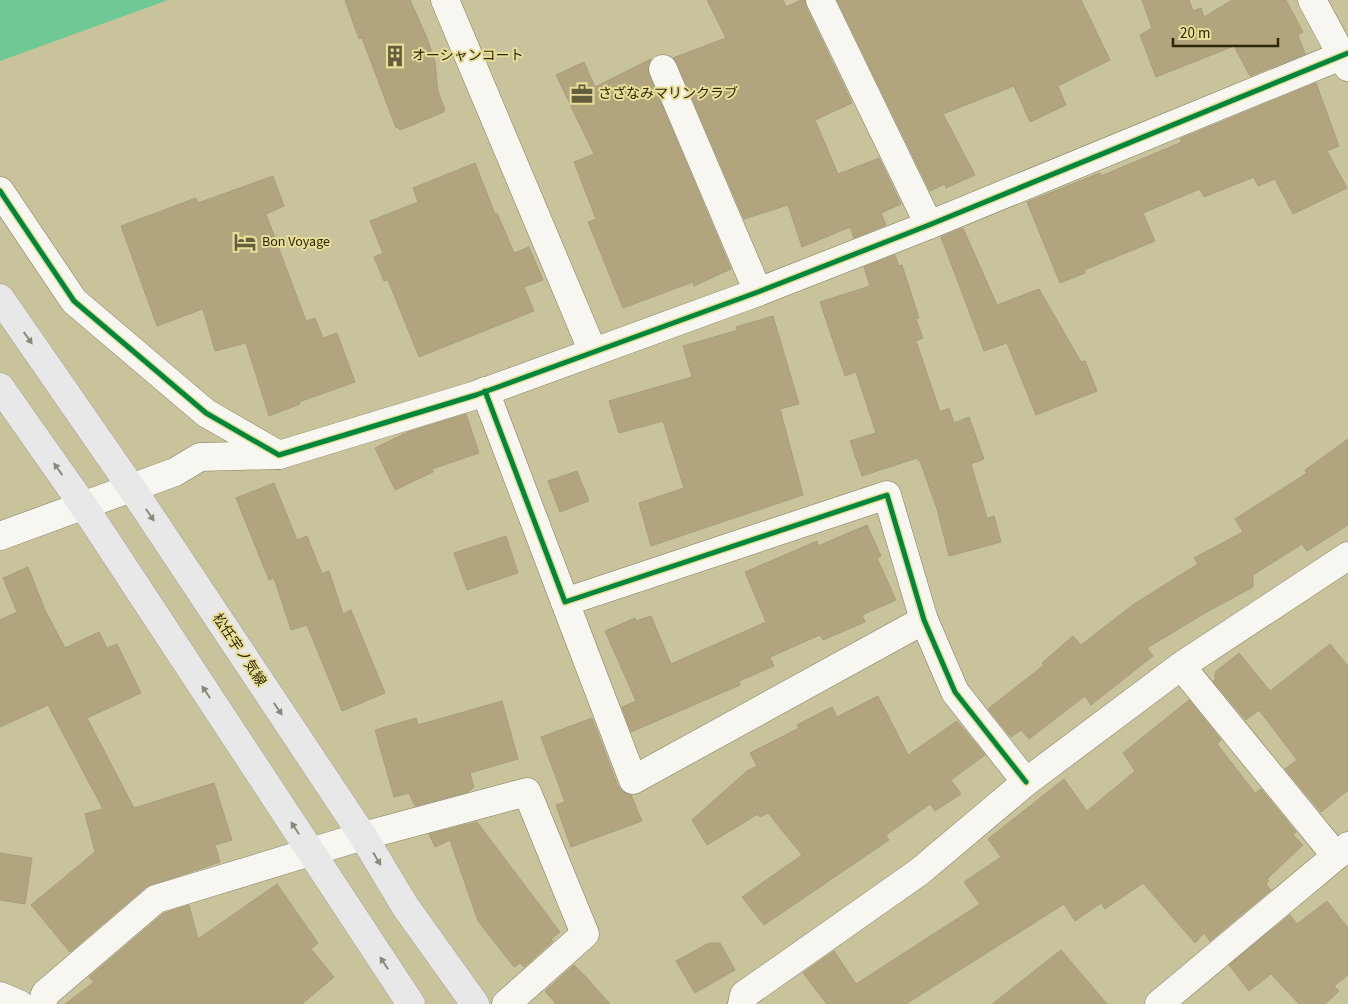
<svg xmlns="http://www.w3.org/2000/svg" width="1348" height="1004" font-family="'Source Sans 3','Noto Sans JP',sans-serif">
	<rect width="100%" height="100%" fill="#c9c39c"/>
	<!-- water -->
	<path fill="#6ec995" d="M0,0H168L0,61Z"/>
	<!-- building -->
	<g fill="#b2a47c" stroke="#a79e80">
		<path d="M345,0H410L427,38L435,62L438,91L445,110L443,111L444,112L400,130L398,127L396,128L362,38L359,39Z"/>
		<path d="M707,0H783L786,7L801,0H805L806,7L852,103L815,120L838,174L879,158L901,204L881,213L886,225L854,238L850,227L802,247L788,205L744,219L677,63L673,58L726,38Z"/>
		<path d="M837,0H1081L1110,60L1058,86L1066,105L1030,122L1014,86L943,114L975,175L946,188L945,184L930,191Z"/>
		<path d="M1142,0H1189L1193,11L1201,8L1204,17L1232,0H1286L1303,32L1298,35L1305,54L1250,76L1234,46L1156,77L1140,35L1152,28Z"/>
		<path d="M651,59L648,67L649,75L731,269L694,286L693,282L623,308L588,222L596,219L574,162L594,154L556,75L584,62L595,87Z"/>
		<path d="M1316,83L1339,146L1327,151L1347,188L1293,214L1275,179L1258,186L1254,177L1204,197L1200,189L1143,213L1155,241L1084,270L1085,273L1060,283L1027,202L1100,173L1101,176L1182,142L1180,139Z"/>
		<path d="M475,163L495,214L497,213L514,253L529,247L543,280L524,287L534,311L419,357L388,280L384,281L374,257L383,253L370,221L418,202L413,188Z"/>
		<path d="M273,176L284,206L266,214L306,321L315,318L323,338L337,333L355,382L299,402L300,404L269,416L246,343L215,351L203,309L157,326L121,226L196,198L198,203Z"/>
		<path d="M963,228L997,305L1039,289L1081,362L1085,361L1097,391L1036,415L1007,343L984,351L941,237Z"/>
		<path d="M895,255L899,266L902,265L919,318L916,319L923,338L916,341L940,412L949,408L954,423L969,417L984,459L971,464L987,518L994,516L1001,542L949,556L937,509L920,461H919L917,458L862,476L850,441L876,433L856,372L845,376L820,302L870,286L864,267Z"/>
		<path d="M773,316L799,404L780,409L803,495L651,546L639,503L684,488L663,421L619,433L609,401L692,377L683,346L738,330L736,327Z"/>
		<path d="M466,414L479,453L432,469L433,472L395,490L375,448L408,432Z"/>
		<path d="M1348,439V525L1307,551L1302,544L1253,575V587L1205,613L1147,648L1153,656L1091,705L1085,696L1029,739L1021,730L1011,737L988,709L1044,665L1042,663L1073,636L1081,645L1134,604L1198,564L1194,558L1243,532L1235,519L1307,473L1305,470Z"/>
		<path d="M577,471L589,501L560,512L548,481Z"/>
		<path d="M274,483L297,540L307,536L322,574L329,571L343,614L351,610L385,693L342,711L307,625L291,630L274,578L269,580L236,498Z"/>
		<path d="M867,525L881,556L877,558L896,600L862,615L865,622L823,640L820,635L770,657L774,666L739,681L740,685L631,732L622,707L636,701L605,631L635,618L636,621L651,616L671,664L766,622L745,572L817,541L818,546Z"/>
		<path d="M506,536L518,573L467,590L454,553Z"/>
		<path d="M28,567L45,610L65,648L99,632L107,648L117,644L141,693L87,718L134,808L214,783L232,840L215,845L220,862L146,887L70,952L31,905L95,852L85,814L103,809L48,705L0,727V620L17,612L3,578Z"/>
		<path d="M1330,644L1348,666V790L1321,812L1285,769L1297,760L1259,710L1246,720L1213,681L1216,678L1214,676L1216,674L1215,672L1239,653L1270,691Z"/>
		<path d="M878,696L908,755L957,721L985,755L951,780L961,794L935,811L930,804L886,835L889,840L764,925L742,897L802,855L768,813L760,817L758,814L707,845L692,820L747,771L757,766L750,753L799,728L797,725L832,707L837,717Z"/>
		<path d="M1189,700L1221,740L1217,744L1255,793L1261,789L1296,832L1293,835L1303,845L1267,879L1269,881L1266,884L1271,890L1210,941L1204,933L1195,943L1143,883L1105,909L1101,903L1075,921L1064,904L906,1004H825L826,1003L803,973L834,951L856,984L980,904L964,882L1001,857L988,839L1064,779L1087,811L1135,771L1123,753Z"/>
		<path d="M502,701L518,759L470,773L474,787L468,792L415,806L409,793L394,797L375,730L416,718L418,725Z"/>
		<path d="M592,718L618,786L623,792L631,795L642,821L571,847L556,805L565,802L541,737Z"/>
		<path d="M477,822L560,932L551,939L553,941L524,967L520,963L514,967L478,921L450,840L435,847L429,834Z"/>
		<path d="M0,853L32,858L25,904L0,900Z"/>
		<path d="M277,884L318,943L311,949L334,977L302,1004H65L94,982L89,977L164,913L189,905L198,939Z"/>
		<path d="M1327,901L1348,928V975L1334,986L1339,991L1325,1004H1299L1271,974L1249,991L1229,965L1290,915L1297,924Z"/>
		<path d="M709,943H720L735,970L695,993L676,961Z"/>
		<path d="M1061,950L1107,1004H992Z"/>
		<path d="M574,965L586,977L610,1004H556L545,991Z"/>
	</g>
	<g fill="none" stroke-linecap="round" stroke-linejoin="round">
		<!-- street casing -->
		<g stroke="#7e7a59" stroke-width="29">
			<g id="street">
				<path d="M445,0L593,352"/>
				<path d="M820,0L929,225"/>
				<path d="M1312,0L1348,67"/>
				<path d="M663,69L758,292"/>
				<path d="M0,191L74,301L206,413L279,455L476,395L758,292L929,225L1348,53"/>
				<path d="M485,391L565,602L887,495L924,620L955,692L1026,782"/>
				<path d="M0,536L175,472L200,457L279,455"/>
				<path d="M565,602L633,780L924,620"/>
				<path d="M1181,666L1336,856"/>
				<path d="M0,996L19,1004"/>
				<path d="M42,1004L45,994L156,899L363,836L527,792L585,934L506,1004"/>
				<path d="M742,1004L744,995L919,872L1026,782L1181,666L1348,556"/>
				<path d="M1159,1004L1348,846"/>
			</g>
		</g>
		<!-- primary casing -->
		<g stroke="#a4a199" stroke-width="29">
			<g id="primary">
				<path d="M0,298L131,487L363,836L405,906L475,1004"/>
				<path d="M0,387L83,505L411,1004"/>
			</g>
		</g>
		<!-- street -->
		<use href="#street" stroke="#f7f6f0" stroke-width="28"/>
		<!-- primary -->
		<use href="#primary" stroke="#e9e8e9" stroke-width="28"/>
		<!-- cycleway casing -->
		<g stroke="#e8de97" stroke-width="8">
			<g id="cycleway">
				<path d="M0,191L74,301L206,413L279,455L476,395L758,292L929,225L1348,53"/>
				<path d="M485,391L565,602L887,495L924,620L955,692L1026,782"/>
			</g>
		</g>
		<!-- cycleway -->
		<use href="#cycleway" stroke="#00873e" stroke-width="5"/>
	</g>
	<!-- one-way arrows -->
	<defs><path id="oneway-solid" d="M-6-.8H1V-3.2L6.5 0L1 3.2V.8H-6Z" transform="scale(1.25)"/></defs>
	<g fill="#8a887a">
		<use href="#oneway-solid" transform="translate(28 338) rotate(55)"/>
		<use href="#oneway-solid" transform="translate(58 469) rotate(-125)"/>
		<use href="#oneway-solid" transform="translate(150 515) rotate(56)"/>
		<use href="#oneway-solid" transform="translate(206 692) rotate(-123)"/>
		<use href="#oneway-solid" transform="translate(278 709) rotate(56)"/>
		<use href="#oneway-solid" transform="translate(295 828) rotate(-123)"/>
		<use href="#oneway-solid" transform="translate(377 859) rotate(59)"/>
		<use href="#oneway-solid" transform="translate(384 963) rotate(-123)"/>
	</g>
	<!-- icons -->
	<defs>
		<g id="building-bare" transform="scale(1.725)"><path d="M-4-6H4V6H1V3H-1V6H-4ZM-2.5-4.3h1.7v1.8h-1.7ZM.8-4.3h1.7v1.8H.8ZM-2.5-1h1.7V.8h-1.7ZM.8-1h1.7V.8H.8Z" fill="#635e3d" stroke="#e8de97" stroke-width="2.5" paint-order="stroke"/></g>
		<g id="office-bare" transform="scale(1.725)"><path d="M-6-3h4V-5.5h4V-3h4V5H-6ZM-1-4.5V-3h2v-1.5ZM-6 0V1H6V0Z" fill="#635e3d" stroke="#e8de97" stroke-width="2.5" paint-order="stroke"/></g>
		<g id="hotel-bare" transform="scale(1.725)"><path d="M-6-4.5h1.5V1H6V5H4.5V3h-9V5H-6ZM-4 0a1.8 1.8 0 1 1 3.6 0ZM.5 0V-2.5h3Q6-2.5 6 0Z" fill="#635e3d" stroke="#e8de97" stroke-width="2.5" paint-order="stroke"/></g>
	</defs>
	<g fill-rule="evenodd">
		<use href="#building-bare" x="395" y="56"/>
		<use href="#office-bare" x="582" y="94"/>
		<use href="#hotel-bare" x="245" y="242"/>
	</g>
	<g text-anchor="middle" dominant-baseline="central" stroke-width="4" stroke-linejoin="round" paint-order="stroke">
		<!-- poi labels -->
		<g font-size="14" fill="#2c270a" stroke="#e8de97" text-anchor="start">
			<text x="412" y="56">オーシャンコート</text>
			<text x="598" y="94">さざなみマリンクラブ</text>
			<text x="262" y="242">Bon Voyage</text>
		</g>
		<!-- street labels -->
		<g font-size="14" fill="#2c270a" stroke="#e8de97">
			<text transform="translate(239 650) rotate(56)">松任宇ノ気線</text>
		</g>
	</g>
	<!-- scale -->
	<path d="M1173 38v8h105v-8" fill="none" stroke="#2c270a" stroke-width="2.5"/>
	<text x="1180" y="38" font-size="15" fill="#2c270a" stroke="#e8de97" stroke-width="4" paint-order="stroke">20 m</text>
</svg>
